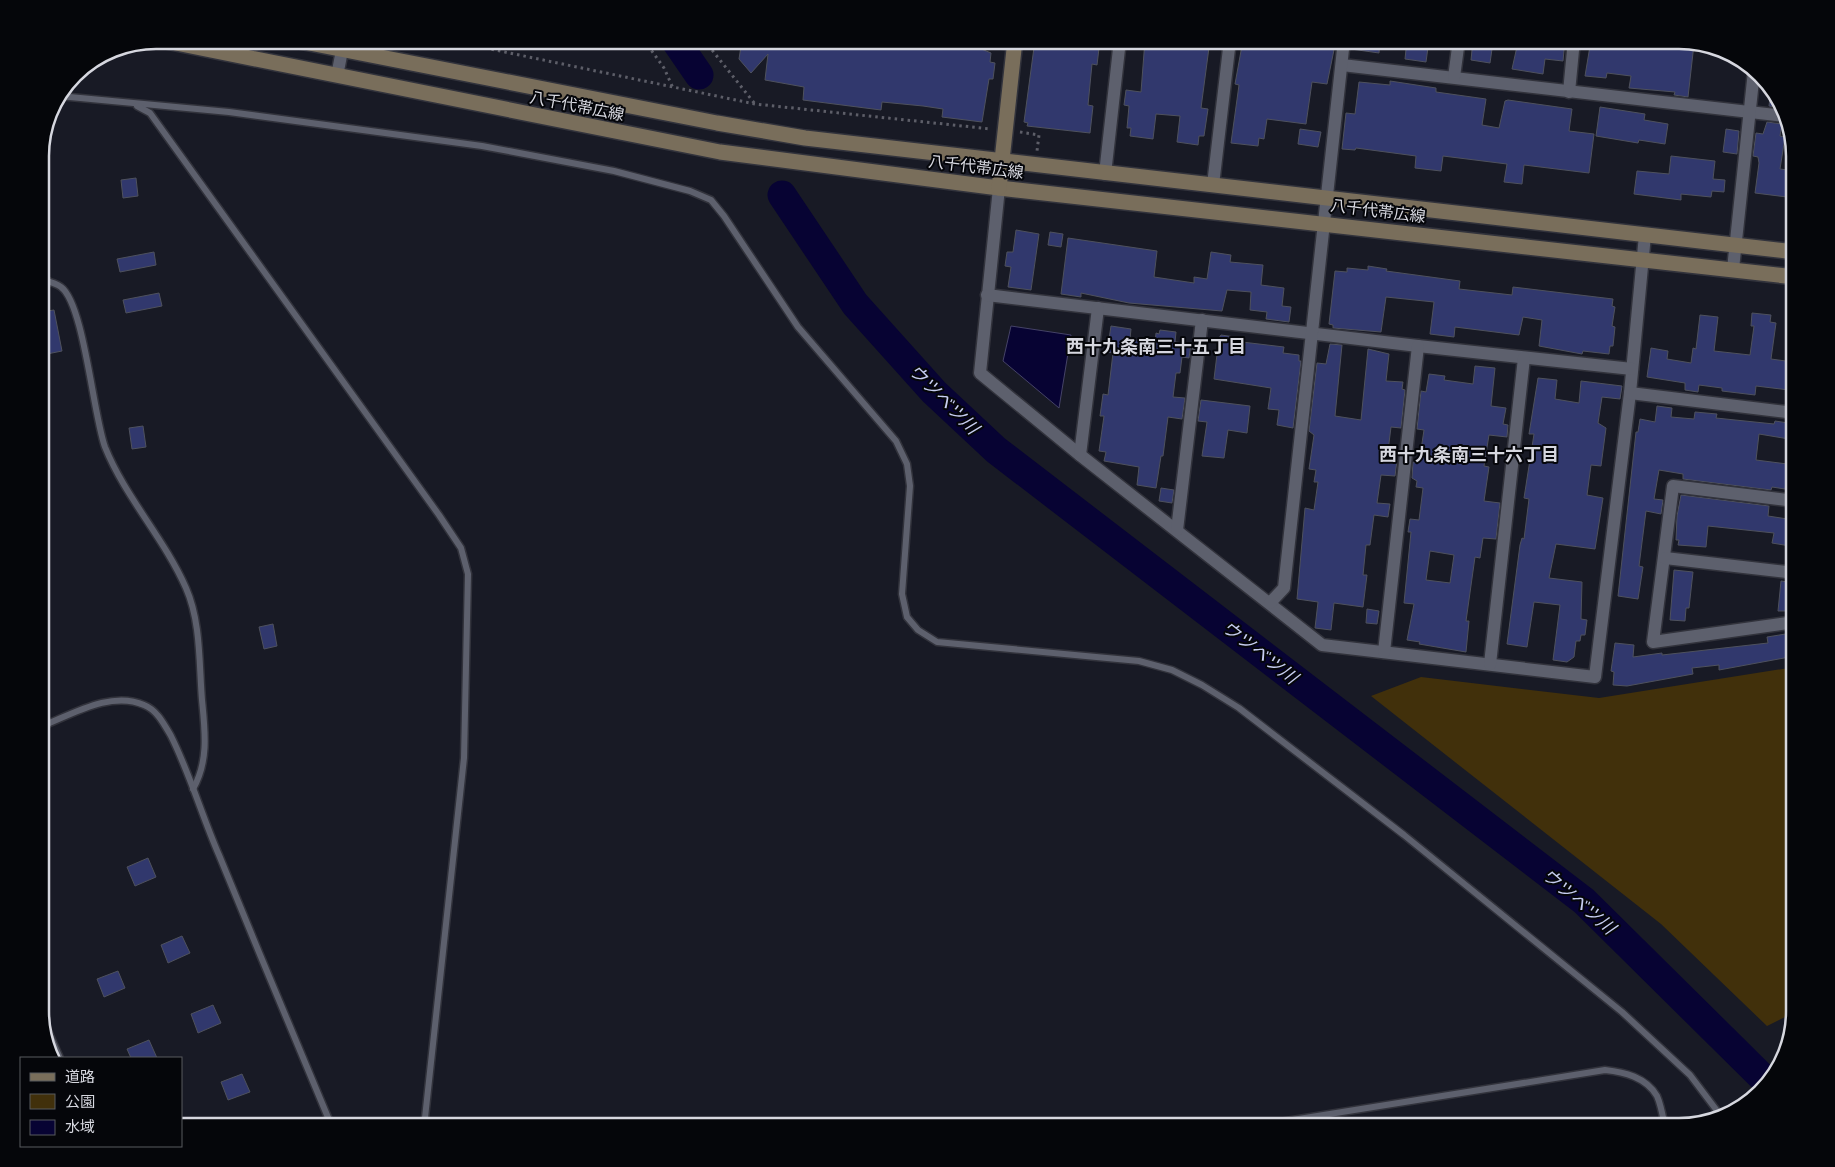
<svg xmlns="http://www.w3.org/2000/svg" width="1835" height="1167" font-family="'Roboto Condensed','Noto Sans JP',sans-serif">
	<rect width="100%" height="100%" fill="#181a25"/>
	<!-- green -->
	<path fill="#41300b" d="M1795,667V1012L1767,1026L1661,924L1371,696L1421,677L1599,698Z"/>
	<!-- water -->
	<path fill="#070333" stroke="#454367" d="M1011,326L1071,335L1059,408L1003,361Z"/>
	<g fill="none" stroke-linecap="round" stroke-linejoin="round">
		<!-- river -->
		<g stroke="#070333" stroke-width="29">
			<path d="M675,40L699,75"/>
			<path d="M782,195L855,304L934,392L996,450L1584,901L1768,1083"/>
		</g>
	</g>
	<!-- building -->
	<g fill="#31386d" stroke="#4e515d" fill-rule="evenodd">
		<path d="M742,40H878V42L905,46L906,40H937L979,48L991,53L990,62L995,63L993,79H989L982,122L942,117L943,109L923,106L882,102L881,110L803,100L804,87L765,80L768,54L751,73L739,59Z"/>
		<path d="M1035,40H1100L1097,65L1092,64L1088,105L1093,106L1090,133L1027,126L1028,123L1024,122Z"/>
		<path d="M1145,40H1210L1201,108L1208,109L1204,136H1199L1198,145L1177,142L1180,116L1156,114L1153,139L1130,136L1131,128H1127L1129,106L1124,105L1126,90L1141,92Z"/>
		<path d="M1243,40H1336L1327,84L1312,82L1306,124L1267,119L1264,139L1259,138L1258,146L1231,143L1239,85L1235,84Z"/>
		<path d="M1352,40H1380L1379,53L1351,49Z"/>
		<path d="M1407,40H1429L1426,62L1405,59Z"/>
		<path d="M1473,40L1493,42L1490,63L1471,60Z"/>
		<path d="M1553,40H1565L1563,61L1545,59L1543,74L1512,69L1518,42L1552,47Z"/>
		<path d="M1591,40H1617L1637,44V42L1674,47L1675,40H1679L1694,44L1688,97L1674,95L1675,92L1629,88L1631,76L1607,73L1606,78L1585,76Z"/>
		<path d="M1390,81L1436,88V92L1486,99L1482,125L1499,128L1505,101L1508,100L1572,109L1569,131L1594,134L1589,173L1524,165L1522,184L1504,182L1507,164L1443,156L1441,171L1415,168L1416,156L1356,148L1355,150L1342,149L1346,113L1355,114L1359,82L1390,85Z"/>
		<path d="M1771,89L1780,98L1782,108L1769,106Z"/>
		<path d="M1600,107L1645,114L1644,120L1668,124L1665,144L1639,140L1638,143L1596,136Z"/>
		<path d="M1767,122L1782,124L1780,136L1785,137L1780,169L1795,171V198L1755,193L1759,163L1758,157L1753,156L1756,133L1763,134Z"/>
		<path d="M1300,129L1321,132L1318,147L1298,144Z"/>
		<path d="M1726,129L1739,131L1737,154L1723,152Z"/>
		<path d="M1671,156L1715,161L1713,179L1725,180L1724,192L1712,191L1711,197L1681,194V200L1634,194L1637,171L1669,174Z"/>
		<path d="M136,178L138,196L123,198L121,180Z"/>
		<path d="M1016,230L1039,234L1031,290L1008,287L1011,267L1005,266L1007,252H1013Z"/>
		<path d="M1050,232L1063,234L1061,247L1048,245Z"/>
		<path d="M1068,238L1157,251L1154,277L1194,283V277L1207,279L1211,252L1231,255L1230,262L1263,265L1261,285L1284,288L1282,306L1291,307L1289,322L1266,319L1267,312L1250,310L1251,292L1227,290L1222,311L1129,303L1081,293V297L1061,294Z"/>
		<path d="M154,252L156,265L120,272L117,259Z"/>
		<path d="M1368,266L1387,269L1386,271L1460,281L1459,289L1512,295L1513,287L1613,299L1612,306L1615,307L1612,326L1615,327L1613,346H1610L1609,354L1583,351L1582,354L1539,346L1542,320L1523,317L1519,335L1455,327L1454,337L1430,334L1434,302L1386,297L1381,332L1333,328V325L1329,324L1335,271L1347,272V268L1368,270Z"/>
		<path d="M159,293L162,306L126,313L123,300Z"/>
		<path d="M54,310L62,351L47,354L40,312Z"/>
		<path d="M1752,313L1771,315L1770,322L1776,323L1771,359L1793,362L1789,390L1756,386L1755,395L1722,391V388L1699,385L1698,392L1685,390V383L1647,377L1651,348L1668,351L1667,359L1691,363L1693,348L1696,349L1700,315L1718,317L1714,351L1750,355L1754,326H1751Z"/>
		<path d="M1111,326L1131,329L1130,339L1155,343L1156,333L1159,334L1160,330L1176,332L1175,342L1191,344L1189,358L1182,357L1180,373H1176L1173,397L1185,398L1182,419L1168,417L1163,456H1161L1156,488L1137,485L1139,467L1104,461L1106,452L1099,451L1104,416H1100L1103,394L1108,395L1113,353L1107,352Z"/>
		<path d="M1221,335L1242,338V342L1284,347L1283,353L1299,355V361H1301L1293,428L1277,425L1279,410L1268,409L1271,388L1214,379L1219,338Z"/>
		<path d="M1330,344L1342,345L1335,416L1361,420L1368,349L1389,354L1386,381L1403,382L1402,389L1405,390L1401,428L1391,427L1387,459L1397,460L1395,476L1381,475L1377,503L1390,504L1388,517L1374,515L1370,545H1366L1363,575H1367L1363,607L1334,603L1331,630L1315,628L1318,602L1297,599L1305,508L1314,510L1318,482H1314L1316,470L1309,469L1314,435L1309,431L1317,363L1326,364Z"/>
		<path d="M1475,366L1495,368L1491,406L1506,408L1503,424L1508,425L1507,437L1489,435L1484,466L1489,467L1484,501L1500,503L1496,539L1483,538L1480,558L1475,557L1466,621H1469L1466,652L1419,644L1420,642L1407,640L1414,604L1404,603L1411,532H1408L1410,519L1419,520L1423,488L1416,487L1417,481L1412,478L1413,462L1419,463L1424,430L1417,429L1421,391L1426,392L1429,374L1445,376L1444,380L1473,384ZM1430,551L1454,555L1450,583L1426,580Z"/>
		<path d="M1538,378L1557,380L1555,399L1579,403L1581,381L1622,386L1620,399L1602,397L1598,423L1606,428L1601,466L1591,465L1587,495L1603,498L1595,549L1556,544L1549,578L1582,582L1581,619L1587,620L1585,635H1581L1580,641H1576L1574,657L1567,662L1553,660L1560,605L1534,602L1527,647L1507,644L1520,545L1522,538L1524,539L1529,499L1524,498L1534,434H1529Z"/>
		<path d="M1201,400L1250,406L1247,433L1228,430L1224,458L1202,456L1207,422L1198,421Z"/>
		<path d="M1657,406L1672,408L1671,417L1694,419L1695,412L1717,414L1716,418L1774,424L1775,421L1795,424V440L1759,434L1756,460L1795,465V486L1786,484L1785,489L1772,487L1771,490L1683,479V474L1659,470L1654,499L1663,500L1661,514L1646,511L1639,566L1643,567L1638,599L1618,596L1636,432H1638L1640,419L1655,422Z"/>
		<path d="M143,426L146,447L132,449L129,428Z"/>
		<path d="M1161,488L1174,490L1172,503L1159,501Z"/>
		<path d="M1681,495L1769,506L1768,516L1794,520L1790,546L1772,543L1774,533L1708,526L1706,547L1678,545L1679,540H1676L1677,516Z"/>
		<path d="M1674,570L1693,572L1689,608H1686L1685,621L1670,620Z"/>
		<path d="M1781,581L1795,583V611H1778Z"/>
		<path d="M1367,609L1379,611L1377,624L1366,623Z"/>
		<path d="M273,624L277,646L264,649L259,627Z"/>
		<path d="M1792,633L1795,656L1719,670V665L1692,668L1693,674L1627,686L1613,685L1614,672L1611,671L1615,643L1634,645L1633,657L1662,653V655L1768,643L1767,637Z"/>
		<path d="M148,858L156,877L135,886L127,867Z"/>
		<path d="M182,936L190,953L168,963L161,945Z"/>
		<path d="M118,971L125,988L104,997L97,979Z"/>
		<path d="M213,1005L221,1023L198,1033L191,1014Z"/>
		<path d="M149,1040L157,1058H131L127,1049Z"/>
		<path d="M242,1074L250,1092L228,1100L221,1082Z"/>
	</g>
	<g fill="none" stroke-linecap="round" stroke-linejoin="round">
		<!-- lane casing -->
		<g stroke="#32333c" stroke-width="9">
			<g id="lane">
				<path d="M59,96L229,112L482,146L614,171L690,191L711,200L724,216L798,327L896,441L907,464L910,486L902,594L907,617L918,630L937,642L1139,661L1172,670L1202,685L1239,708L1404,835L1622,1012L1690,1075L1721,1116"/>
				<path d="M137,106L150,113L439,515L461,548L468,574L464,758L424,1127"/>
				<path d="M40,279C47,281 56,283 61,287C84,304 93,414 105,447C125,497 164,538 186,588C201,622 199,664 202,700C205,731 209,761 193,789"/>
				<path d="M40,727C71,715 111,690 144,705C157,710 164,724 171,736C190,774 202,816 219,855C256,946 294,1036 332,1127"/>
				<path d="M40,1013L60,1058"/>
				<path d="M1248,1127L1605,1070C1624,1072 1646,1077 1657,1096C1661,1105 1663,1117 1665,1127"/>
			</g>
		</g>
		<!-- street casing -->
		<g stroke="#32333c" stroke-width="15">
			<g id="street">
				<path d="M980,40L1014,44"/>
				<path d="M1342,65L1784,116"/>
				<path d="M337,76L344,40"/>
				<path d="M1454,77L1459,40"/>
				<path d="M1569,92L1574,40"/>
				<path d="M1105,174L1120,40"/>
				<path d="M1213,185L1230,40"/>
				<path d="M999,188L980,373L1080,455L1322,645L1595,677L1630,393L1645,235"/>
				<path d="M1733,269L1754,71"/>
				<path d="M987,295L1418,346L1632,369"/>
				<path d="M1630,393L1795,413"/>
				<path d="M1080,455L1098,308"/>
				<path d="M1795,501L1673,486L1653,642L1795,622"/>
				<path d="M1177,530L1202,320"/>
				<path d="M1665,558L1795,573"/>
				<path d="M1270,603L1284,588L1344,40"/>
				<path d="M1384,652L1418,346"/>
				<path d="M1490,664L1524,358"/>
			</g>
		</g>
		<!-- secondary casing -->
		<g stroke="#32333c" stroke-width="18">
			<g id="secondary">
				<path d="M161,40L720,152L999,188L1795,277"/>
				<path d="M294,40L717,123L805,138L1795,252"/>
				<path d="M999,188L1015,40"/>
			</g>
		</g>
		<!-- path -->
		<g stroke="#5d5e68" stroke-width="3" stroke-dasharray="2.5 4" stroke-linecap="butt">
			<path d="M447,40L755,104L991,129"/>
			<path d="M644,40L664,68L673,88"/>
			<path d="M704,40L755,104"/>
			<path d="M1020,132L1039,135L1037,151"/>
		</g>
		<!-- lane -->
		<use href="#lane" stroke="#5d606d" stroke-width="6"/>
		<!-- street -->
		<use href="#street" stroke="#5d606d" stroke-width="12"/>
		<!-- secondary -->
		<use href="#secondary" stroke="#796e5b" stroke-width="15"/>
	</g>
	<g text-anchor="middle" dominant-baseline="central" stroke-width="4" stroke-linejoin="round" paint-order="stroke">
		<!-- street labels -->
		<g font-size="16" fill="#d6d7df" stroke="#05060a">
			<text transform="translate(577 106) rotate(11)">八千代帯広線</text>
			<text transform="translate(976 167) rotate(7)">八千代帯広線</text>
			<text transform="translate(1378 211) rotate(7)">八千代帯広線</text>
		</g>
		<!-- neighbourhood labels -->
		<g font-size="18" font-weight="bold" fill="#d6d7df" stroke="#05060a">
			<text x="1156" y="346">西十九条南三十五丁目</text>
			<text x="1469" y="454">西十九条南三十六丁目</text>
		</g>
		<!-- water labels -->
		<g font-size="18" font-style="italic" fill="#c7cef1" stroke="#05060a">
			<text transform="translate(944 399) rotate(45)">ウツベツ川</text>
			<text transform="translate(1260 652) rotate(38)">ウツベツ川</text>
			<text transform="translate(1579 901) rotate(41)">ウツベツ川</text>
		</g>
	</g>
	<!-- crop -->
	<path d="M0 0H1835V1167H0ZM156 49H1679A107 107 0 0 1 1786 156V1011A107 107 0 0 1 1679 1118H156A107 107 0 0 1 49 1011V156A107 107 0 0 1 156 49Z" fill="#05060a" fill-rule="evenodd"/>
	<path fill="none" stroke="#d6d7df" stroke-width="2.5" d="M156 49H1679A107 107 0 0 1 1786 156V1011A107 107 0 0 1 1679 1118H156A107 107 0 0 1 49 1011V156A107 107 0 0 1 156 49Z"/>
	<!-- legend -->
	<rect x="20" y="1057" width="162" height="90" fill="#05060a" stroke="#595a5f"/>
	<rect x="30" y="1073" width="25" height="8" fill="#796e5b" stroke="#595a5f"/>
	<text x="65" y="1082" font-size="15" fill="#d6d7df">道路</text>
	<rect x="30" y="1094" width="25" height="15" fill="#41300b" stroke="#595a5f"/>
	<text x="65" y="1107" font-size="15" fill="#d6d7df">公園</text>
	<rect x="30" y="1120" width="25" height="15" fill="#070333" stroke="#595a5f"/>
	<text x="65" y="1132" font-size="15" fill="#d6d7df">水域</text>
</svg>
